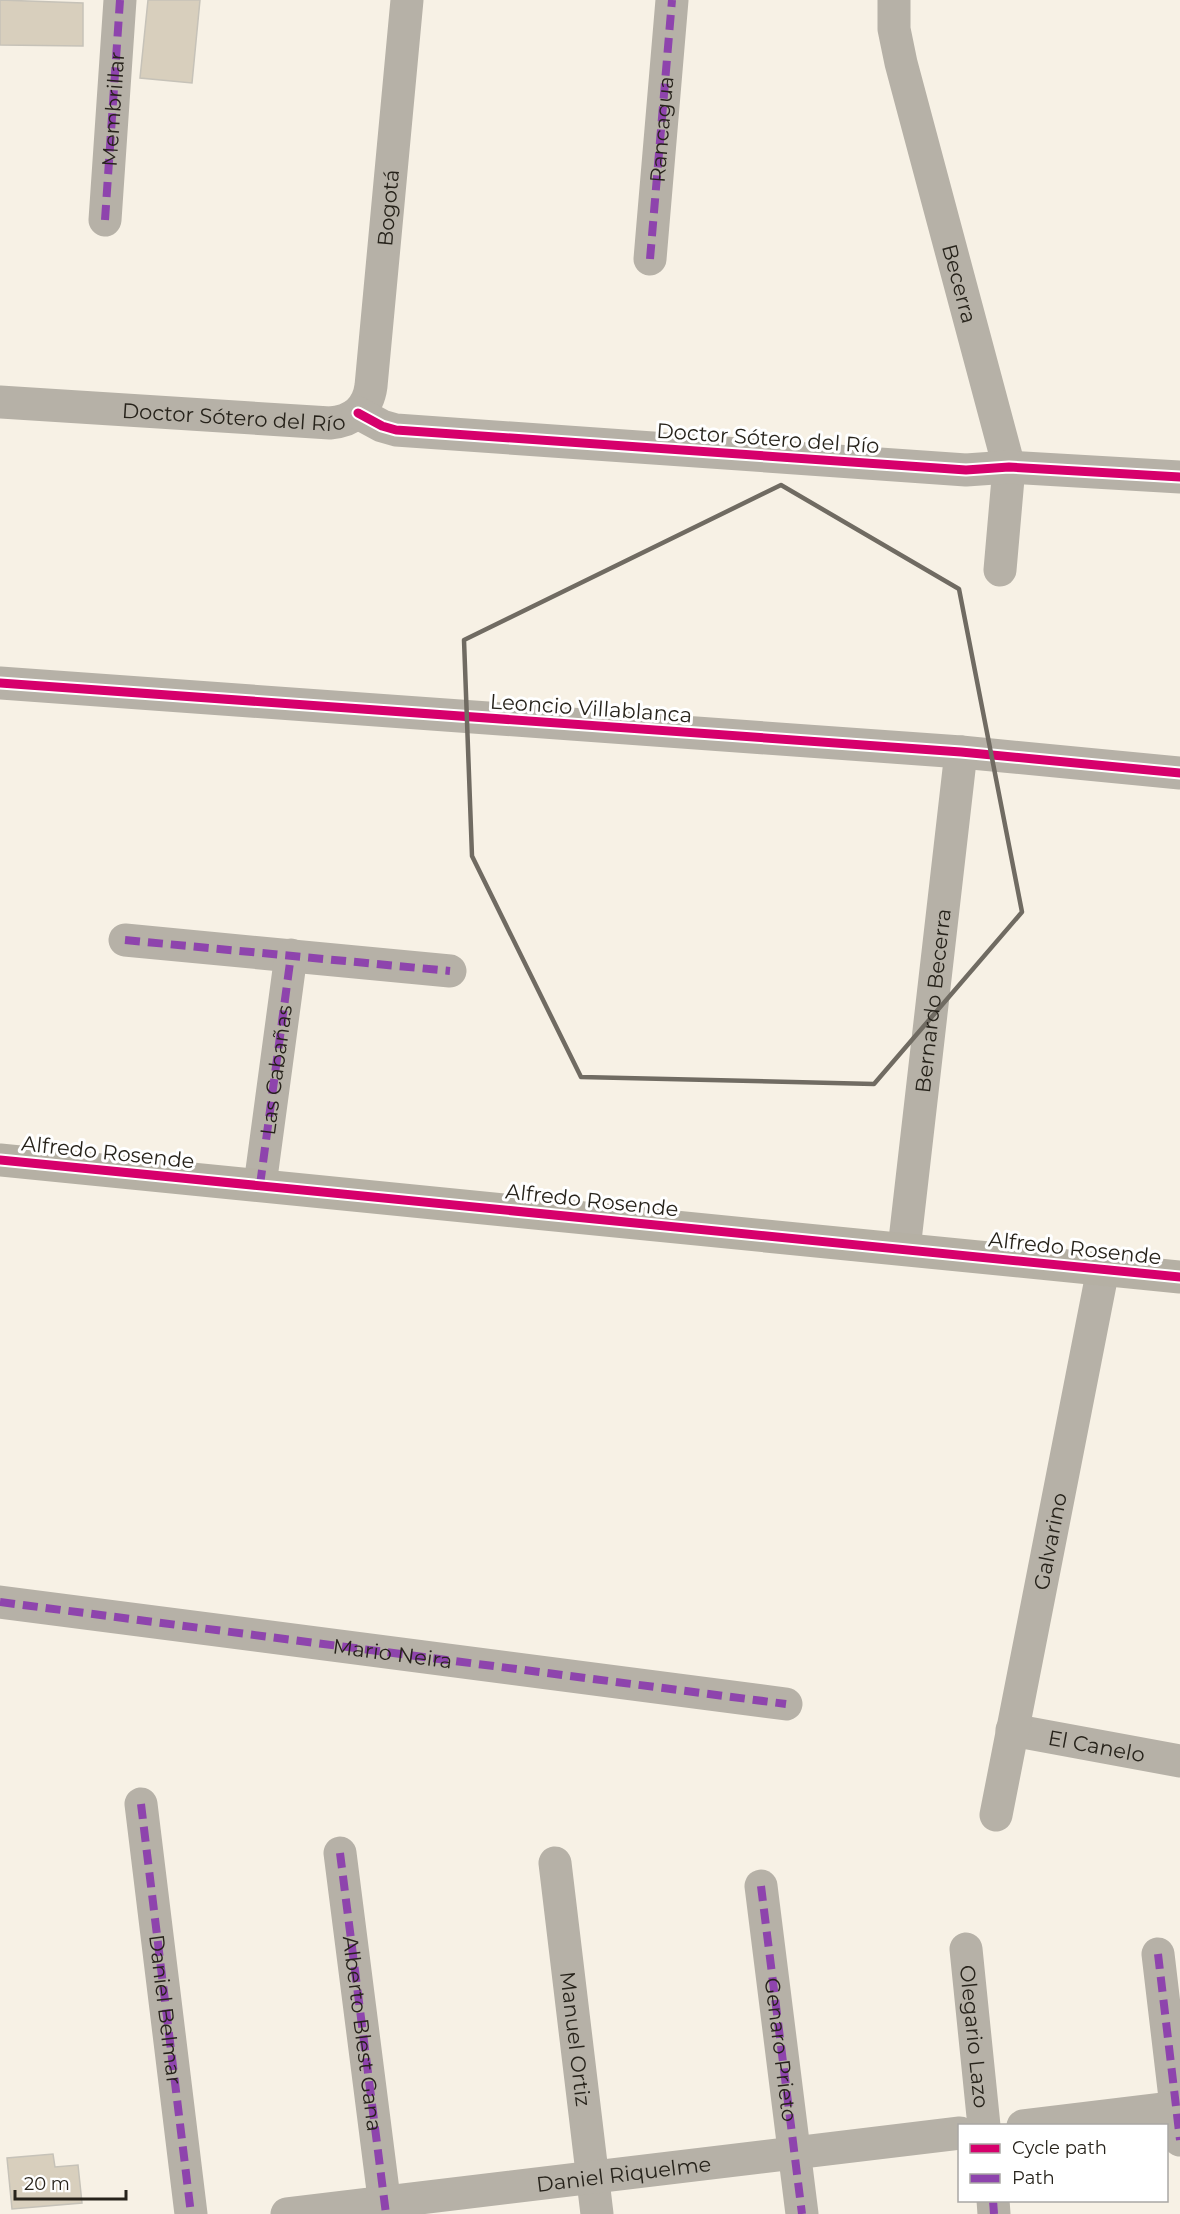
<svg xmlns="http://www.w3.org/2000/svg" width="1180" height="2214" font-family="Montserrat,sans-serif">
	<rect width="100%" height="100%" fill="#f7f1e5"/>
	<!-- building -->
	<g fill="#d8cfbd" stroke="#c6c2b8" stroke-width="1.5">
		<path d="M0,0L83,3V46L0,45Z"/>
		<path d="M148,0H200L192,83L140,78Z"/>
		<path d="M53,2154L55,2167L78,2165L82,2203L12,2209L7,2158Z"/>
	</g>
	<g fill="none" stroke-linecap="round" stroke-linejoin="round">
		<!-- street -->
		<g stroke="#b6b1a7" stroke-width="33">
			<path id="s1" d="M894,0V29L901,63L1009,467L1000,570"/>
			<path d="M105,220L120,0"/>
			<path id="s2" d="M650,259L672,0"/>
			<path id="s3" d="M0,402L330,423C353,421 368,409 371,386L407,0"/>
			<path d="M358,413L382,426L396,430L966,470L1009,467L1180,477"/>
			<path d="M0,683L961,752L1180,773"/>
			<path d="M125,940L450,971"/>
			<path id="s4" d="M260,1185L291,955"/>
			<path id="s5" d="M904,1249L961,752"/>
			<path d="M0,1602L786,1704"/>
			<path id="s6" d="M1012,1730L1180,1761"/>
			<path id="s7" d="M141,1804L191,2214"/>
			<path id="s8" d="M996,1815L1103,1269"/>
			<path d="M340,1853L386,2214"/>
			<path id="s9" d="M555,1863L597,2214"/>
			<path d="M761,1886L802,2214"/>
			<path id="s10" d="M966,1949L984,2126"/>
			<path d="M1158,1954L1180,2140"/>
			<path d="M1023,2126L1180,2107"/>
			<path d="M993,2200L994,2214"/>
			<path id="s11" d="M287,2214L960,2133"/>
		</g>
		<!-- secondary -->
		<path stroke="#b5b0a4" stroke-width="33" d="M0,1160L1180,1277"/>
		<!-- quiet -->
		<g stroke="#8e44ad" stroke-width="8" stroke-dasharray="15 8" stroke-linecap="butt">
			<path id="s12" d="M105,220L120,0"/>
			<path d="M650,259L672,0"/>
			<path d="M125,940L450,971"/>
			<path d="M260,1185L291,955"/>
			<path id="s13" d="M0,1602L786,1704"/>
			<path d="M141,1804L191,2214"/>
			<path id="s14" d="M340,1853L386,2214"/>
			<path id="s15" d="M761,1886L802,2214"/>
			<path d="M1158,1954L1180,2140"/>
			<path d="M993,2200L994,2214"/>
		</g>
		<!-- cycleway casing -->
		<g stroke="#fff" stroke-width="13">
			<g id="cycleway">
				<path d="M358,413L382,426L396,430L966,470L1009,467L1180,477"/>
				<path d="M0,683L961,752L1180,773"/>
				<path d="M0,1160L1180,1277"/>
			</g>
		</g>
		<!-- cycleway -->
		<use href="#cycleway" stroke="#d6006c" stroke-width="9"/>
	</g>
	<!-- marked area -->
	<path fill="none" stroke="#706b62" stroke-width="4.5" stroke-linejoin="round" d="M781,485L959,589L1022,912L874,1084L581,1077L472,856L464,640Z"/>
	<g text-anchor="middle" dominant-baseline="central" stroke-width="6" stroke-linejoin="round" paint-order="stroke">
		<!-- street labels -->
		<g font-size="21" fill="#27231b" stroke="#fff">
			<text stroke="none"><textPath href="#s12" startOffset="111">Membrillar</textPath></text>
			<text stroke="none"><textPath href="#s2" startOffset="130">Rancagua</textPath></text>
			<text stroke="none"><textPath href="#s3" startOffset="570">Bogotá</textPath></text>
			<text stroke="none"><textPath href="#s1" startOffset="292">Becerra</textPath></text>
			<text stroke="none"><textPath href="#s3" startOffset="234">Doctor Sótero del Río</textPath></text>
			<text transform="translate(768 438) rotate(4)">Doctor Sótero del Río</text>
			<text transform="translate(591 708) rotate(4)">Leoncio Villablanca</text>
			<text stroke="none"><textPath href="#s5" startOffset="250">Bernardo Becerra</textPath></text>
			<text stroke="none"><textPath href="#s4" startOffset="116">Las Cabañas</textPath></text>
			<text transform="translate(108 1152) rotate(6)">Alfredo Rosende</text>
			<text transform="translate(592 1200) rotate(6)">Alfredo Rosende</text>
			<text transform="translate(1075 1248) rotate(6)">Alfredo Rosende</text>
			<text stroke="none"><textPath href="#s8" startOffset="279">Galvarino</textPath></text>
			<text stroke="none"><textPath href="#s13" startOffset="396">Mario Neira</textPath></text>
			<text stroke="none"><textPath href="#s6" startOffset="86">El Canelo</textPath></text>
			<text stroke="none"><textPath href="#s7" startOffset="207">Daniel Belmar</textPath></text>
			<text stroke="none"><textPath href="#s14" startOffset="182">Alberto Blest Gana</textPath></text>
			<text stroke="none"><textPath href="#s10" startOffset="88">Olegario Lazo</textPath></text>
			<text stroke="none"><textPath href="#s9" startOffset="177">Manuel Ortiz</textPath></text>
			<text stroke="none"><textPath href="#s15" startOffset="165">Genaro Prieto</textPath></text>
			<text stroke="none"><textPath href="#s11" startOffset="339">Daniel Riquelme</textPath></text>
		</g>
	</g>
	<!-- legend -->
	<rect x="958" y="2124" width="210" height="78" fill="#ffffff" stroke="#a9a7a4" stroke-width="1.5"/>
	<rect x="970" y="2144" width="30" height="9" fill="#d6006c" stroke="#a9a7a4" stroke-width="1.5"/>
	<text x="1012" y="2154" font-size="18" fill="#27231b">Cycle path</text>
	<rect x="970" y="2174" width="30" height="9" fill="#8e44ad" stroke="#a9a7a4" stroke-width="1.5"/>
	<text x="1012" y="2184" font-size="18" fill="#27231b">Path</text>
	<!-- scale -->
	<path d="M15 2190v9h111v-9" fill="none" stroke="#27231b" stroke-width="3"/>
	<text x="24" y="2190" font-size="18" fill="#27231b" stroke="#ffffff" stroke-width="4.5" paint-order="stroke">20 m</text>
</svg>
